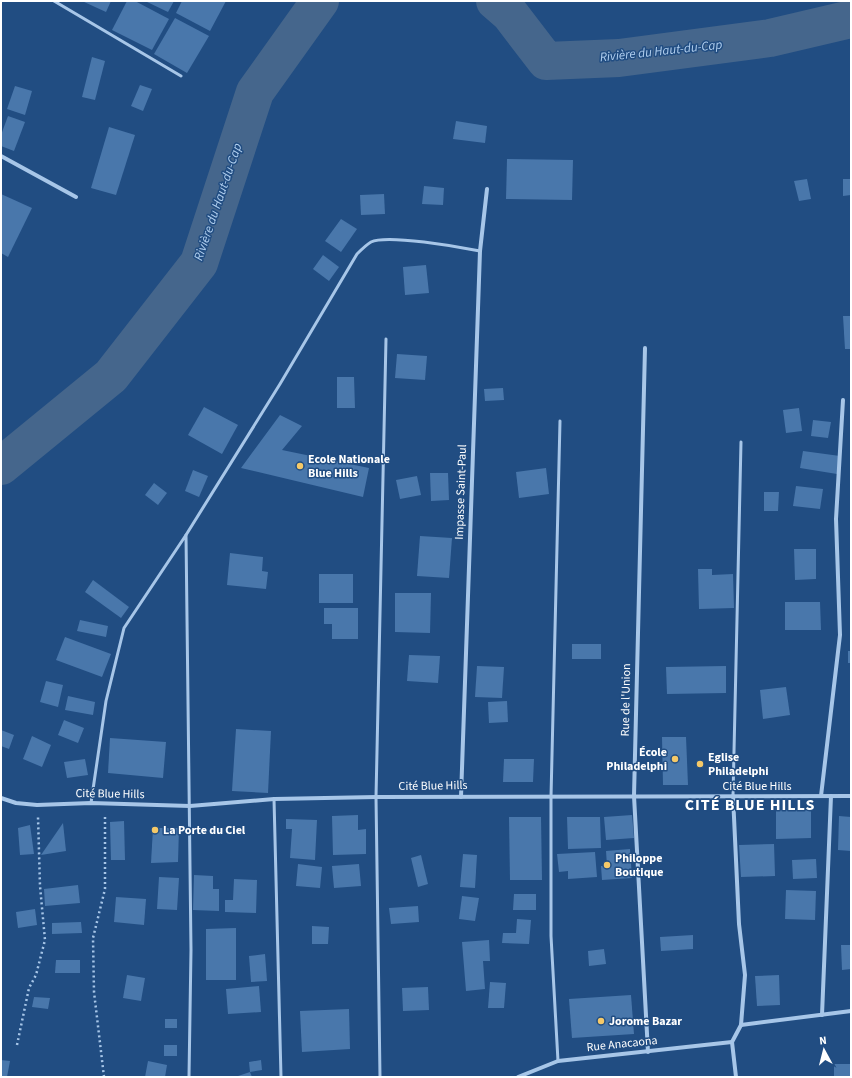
<svg xmlns="http://www.w3.org/2000/svg" width="852" height="1078" font-family="'Source Sans 3',sans-serif">
	<rect width="100%" height="100%" fill="#214d82"/>
	<g fill="none" stroke-linecap="round" stroke-linejoin="round">
		<!-- canal -->
		<path stroke="#45668c" stroke-width="22" d="M503,8L504,1"/>
		<!-- river -->
		<g stroke="#45668c" stroke-width="38">
			<path d="M495,1L510,14L546,61L619,58L770,38L851,19"/>
			<path d="M1,466L111,376L199,263L255,92L320,1"/>
		</g>
	</g>
	<!-- building -->
	<g fill="#4977ab">
		<path d="M82,1H111L106,12Z"/>
		<path d="M127,1H135L169,19L152,50L112,30Z"/>
		<path d="M145,1H174L168,12Z"/>
		<path d="M182,1H226L210,31L176,13Z"/>
		<path d="M175,18L209,36L187,73L154,54Z"/>
		<path d="M92,57L105,61L95,100L82,97Z"/>
		<path d="M140,85L152,89L143,111L131,106Z"/>
		<path d="M15,86L32,91L25,115L7,109Z"/>
		<path d="M8,116L25,122L14,151L1,146V135Z"/>
		<path d="M456,121L487,126L485,143L453,139Z"/>
		<path d="M109,127L135,135L116,195L91,188Z"/>
		<path d="M507,159L573,160L572,200L506,199Z"/>
		<path d="M807,179L811,199L799,201L794,181Z"/>
		<path d="M843,179H851V195L843,196Z"/>
		<path d="M424,186L444,188L443,205L422,204Z"/>
		<path d="M1,194L32,208L8,257L1,253Z"/>
		<path d="M384,194L385,214L361,215L360,195Z"/>
		<path d="M341,219L357,229L341,252L325,241Z"/>
		<path d="M323,255L339,267L329,281L313,269Z"/>
		<path d="M426,265L429,293L405,295L403,267Z"/>
		<path d="M843,316H851V349H845Z"/>
		<path d="M397,354L427,356L425,380L395,378Z"/>
		<path d="M337,377H354L355,408H337Z"/>
		<path d="M503,388L504,400L485,401L484,389Z"/>
		<path d="M204,407L238,425L222,454L188,435Z"/>
		<path d="M799,408L802,431L786,433L783,410Z"/>
		<path d="M280,415L302,426L282,450L369,468L363,497L241,468Z"/>
		<path d="M813,420L831,422L828,438L811,436Z"/>
		<path d="M803,451L840,456L837,474L800,468Z"/>
		<path d="M546,468L549,494L519,498L516,472Z"/>
		<path d="M193,470L208,476L199,497L185,491Z"/>
		<path d="M430,473H448L449,500L431,501Z"/>
		<path d="M417,476L421,495L400,499L396,480Z"/>
		<path d="M154,483L167,493L158,505L145,495Z"/>
		<path d="M796,486L823,489L820,509L793,506Z"/>
		<path d="M764,492H779L778,511H764Z"/>
		<path d="M420,536L452,538L449,578L417,576Z"/>
		<path d="M794,549H816V579L795,580Z"/>
		<path d="M230,553L263,557L262,571L268,572L266,589L227,585Z"/>
		<path d="M698,569H712V575L733,574L734,608L699,609Z"/>
		<rect x="319" y="574" width="34" height="29"/>
		<path d="M93,580L129,607L121,618L85,592Z"/>
		<path d="M395,593H431L430,633L395,632Z"/>
		<path d="M785,602H820L821,630H785Z"/>
		<path d="M324,608H358V639H332V624H324Z"/>
		<path d="M80,620L108,626L106,637L77,631Z"/>
		<path d="M65,637L111,654L102,677L56,660Z"/>
		<rect x="572" y="644" width="29" height="15"/>
		<rect x="848" y="651" width="3" height="12"/>
		<path d="M409,655L440,656L438,683L407,681Z"/>
		<path d="M477,666L504,667L502,698L475,697Z"/>
		<path d="M726,666V693L667,694L666,667Z"/>
		<path d="M46,681L63,685L58,707L40,702Z"/>
		<path d="M786,687L790,715L763,719L760,690Z"/>
		<path d="M68,696L95,702L93,715L65,710Z"/>
		<path d="M507,701L508,722L489,723L488,702Z"/>
		<path d="M64,720L84,728L78,743L58,735Z"/>
		<path d="M236,729L271,731L268,793L232,791Z"/>
		<path d="M1,730L14,735L9,749L1,746Z"/>
		<path d="M32,736L51,745L42,767L23,759Z"/>
		<path d="M662,737H686L688,785H663Z"/>
		<path d="M110,738L166,742L163,778L108,773Z"/>
		<path d="M85,759L88,775L67,778L64,762Z"/>
		<path d="M504,759H534L533,782H503Z"/>
		<path d="M776,810H811V838L776,839Z"/>
		<path d="M358,815V830L366,829V854L333,855L332,816Z"/>
		<path d="M632,815L634,838L606,840L604,817Z"/>
		<path d="M839,816L851,817V851L838,850Z"/>
		<path d="M509,817H541L542,880H510Z"/>
		<path d="M567,817H600L601,848L568,849Z"/>
		<path d="M286,819L317,820L315,860L290,858L292,829H286Z"/>
		<path d="M124,821L125,860H111L110,822Z"/>
		<path d="M63,823L66,851L41,855Z"/>
		<path d="M30,825L34,854L20,855L18,828Z"/>
		<path d="M153,828H179L178,862L151,863Z"/>
		<path d="M774,844L775,876L741,877L739,845Z"/>
		<path d="M630,849L632,878L602,880L601,866H607L606,851Z"/>
		<path d="M595,852L597,877L568,879V871L559,872L557,854Z"/>
		<path d="M463,854L477,855L475,888L460,887Z"/>
		<path d="M421,855L428,884L418,887L411,858Z"/>
		<path d="M816,859L817,878L793,879L792,860Z"/>
		<path d="M298,864L322,867L320,888L296,886Z"/>
		<path d="M359,864L361,886L334,888L332,866Z"/>
		<path d="M194,875L213,876V889H219V911L193,910Z"/>
		<path d="M159,877L179,878L177,910L157,909Z"/>
		<path d="M234,879L257,880L256,913L225,912V900H233Z"/>
		<path d="M78,885L80,903L45,906L44,889Z"/>
		<path d="M786,890L816,891L815,920L785,919Z"/>
		<path d="M514,894H536V910H513Z"/>
		<path d="M462,896L479,898L475,921L459,919Z"/>
		<path d="M116,897L146,899L144,925L114,922Z"/>
		<path d="M418,906L419,922L391,924L389,908Z"/>
		<path d="M35,909L37,925L18,928L16,912Z"/>
		<path d="M517,919L531,920L529,944L502,943L503,933H516Z"/>
		<path d="M81,922L82,933L52,934V923Z"/>
		<path d="M312,926L329,927L328,944H312Z"/>
		<path d="M236,928V980H206V929Z"/>
		<path d="M693,935V949L661,951L660,937Z"/>
		<path d="M489,940L490,961H483L485,989L466,991L462,942Z"/>
		<path d="M841,945H851V969L842,970Z"/>
		<path d="M604,949L606,964L589,966L588,951Z"/>
		<path d="M265,954L267,981L251,982L249,956Z"/>
		<path d="M56,960H80V973H55Z"/>
		<path d="M127,975L145,978L141,1001L123,998Z"/>
		<path d="M779,975L780,1005L757,1006L755,976Z"/>
		<path d="M490,982L506,983L504,1008H488Z"/>
		<path d="M259,986L261,1012L228,1014L226,989Z"/>
		<path d="M428,987L429,1010L403,1011L402,988Z"/>
		<path d="M631,995L634,1034L572,1038L569,999Z"/>
		<path d="M34,997L50,998L48,1009L32,1007Z"/>
		<path d="M349,1009L350,1049L302,1052L300,1011Z"/>
		<rect x="165" y="1019" width="12" height="9"/>
		<rect x="164" y="1045" width="13" height="11"/>
		<path d="M1,1060L10,1061L7,1077H1Z"/>
		<path d="M261,1060L262,1070L250,1072L249,1062Z"/>
		<path d="M148,1061L167,1065L165,1077H145Z"/>
		<rect x="834" y="1064" width="17" height="13"/>
		<path d="M250,1072L252,1077H239L238,1076Z"/>
	</g>
	<g fill="none" stroke-linecap="round" stroke-linejoin="round">
		<!-- path -->
		<g stroke="#a7c6e8" stroke-width="2.5" stroke-dasharray="2 3" stroke-linecap="butt">
			<path d="M17,1045L29,988L36,975L45,940L40,886L38,817"/>
			<path d="M104,1077L94,992L93,938L105,889V816"/>
		</g>
		<!-- service -->
		<g stroke="#a7c6e8" stroke-width="3">
			<path d="M54,1L181,76"/>
			<path d="M186,535L280,384L357,254C361,250 366,245 371,242C387,234 460,247 480,251"/>
			<path d="M733,796L741,442"/>
			<path d="M274,799L281,1077"/>
			<path d="M91,803L106,701L124,628L186,535L191,950L189,1077"/>
			<path d="M558,1061L551,936V797L560,421"/>
			<path d="M380,1077L376,797L386,339"/>
		</g>
		<!-- minor -->
		<g stroke="#a7c6e8" stroke-width="4">
			<path d="M1,156L76,197"/>
			<path d="M645,348L634,796L648,1052"/>
			<path d="M733,796L739,924L745,975L741,1025L732,1042L736,1077"/>
			<path d="M821,796L840,635L836,519L843,400"/>
			<path d="M461,797L480,251L487,189"/>
			<path d="M1,798L16,803L37,805L91,803L190,806L274,799L376,797L851,796"/>
			<path d="M822,1015L831,796"/>
			<path d="M741,1025L851,1011"/>
			<path d="M518,1077L558,1061L732,1042"/>
		</g>
	</g>
	<!-- markers -->
	<g fill="#f5c968" stroke="#214d82" stroke-width="1.5">
		<circle cx="300" cy="466" r="4"/>
		<circle cx="675" cy="759" r="4"/>
		<circle cx="700" cy="764" r="4"/>
		<circle cx="155" cy="830" r="4"/>
		<circle cx="607" cy="865" r="4"/>
		<circle cx="601" cy="1021" r="4"/>
	</g>
	<g text-anchor="middle" dominant-baseline="central" stroke-width="3" stroke-linejoin="round" paint-order="stroke">
		<!-- poi labels -->
		<g font-size="12" font-weight="bold" fill="#fff" stroke="#214d82" text-anchor="start">
			<text x="308" y="459">Ecole Nationale<tspan x="308" dy="14">Blue Hills</tspan></text>
			<text x="667" y="752" text-anchor="end">École<tspan x="667" dy="14">Philadelphi</tspan></text>
			<text x="708" y="757">Eglise<tspan x="708" dy="14">Philadelphi</tspan></text>
			<text x="163" y="830">La Porte du Ciel</text>
			<text x="615" y="858">Philoppe<tspan x="615" dy="14">Boutique</tspan></text>
			<text x="609" y="1021">Jorome Bazar</text>
		</g>
		<!-- street labels -->
		<g font-size="12" fill="#fff" stroke="#214d82">
			<text transform="translate(461 492) rotate(-88)">Impasse Saint-Paul</text>
			<text transform="translate(626 700) rotate(-89)">Rue de l'Union</text>
			<text transform="translate(433 786) rotate(-1)">Cité Blue Hills</text>
			<text x="757" y="786">Cité Blue Hills</text>
			<text transform="translate(110 794) rotate(1)">Cité Blue Hills</text>
			<text transform="translate(622 1044) rotate(-6)">Rue Anacaona</text>
		</g>
		<!-- water labels -->
		<g font-size="13" font-style="italic" fill="#b2d0f0" stroke="#214d82">
			<text transform="translate(661 51) rotate(-6)">Rivière du Haut-du-Cap</text>
			<text transform="translate(218 202) rotate(-71)">Rivière du Haut-du-Cap</text>
		</g>
		<!-- district labels -->
		<g font-size="16" font-weight="bold" letter-spacing="1" fill="#fff" stroke="#214d82">
			<text x="750" y="805">CITÉ BLUE HILLS</text>
		</g>
	</g>
	<!-- border -->
	<rect width="852" height="1078" fill="none" stroke="#ffffff" stroke-width="4"/>
	<!-- north arrow -->
	<g transform="translate(824 1050) rotate(353)" stroke="#214d82" stroke-width="3" paint-order="stroke">
	<path d="M0-3L7 15L0 10L-7 15Z" fill="#ffffff"/>
	<text y="-6" font-size="11" font-weight="bold" text-anchor="middle" fill="#ffffff">N</text>
	</g>
</svg>
